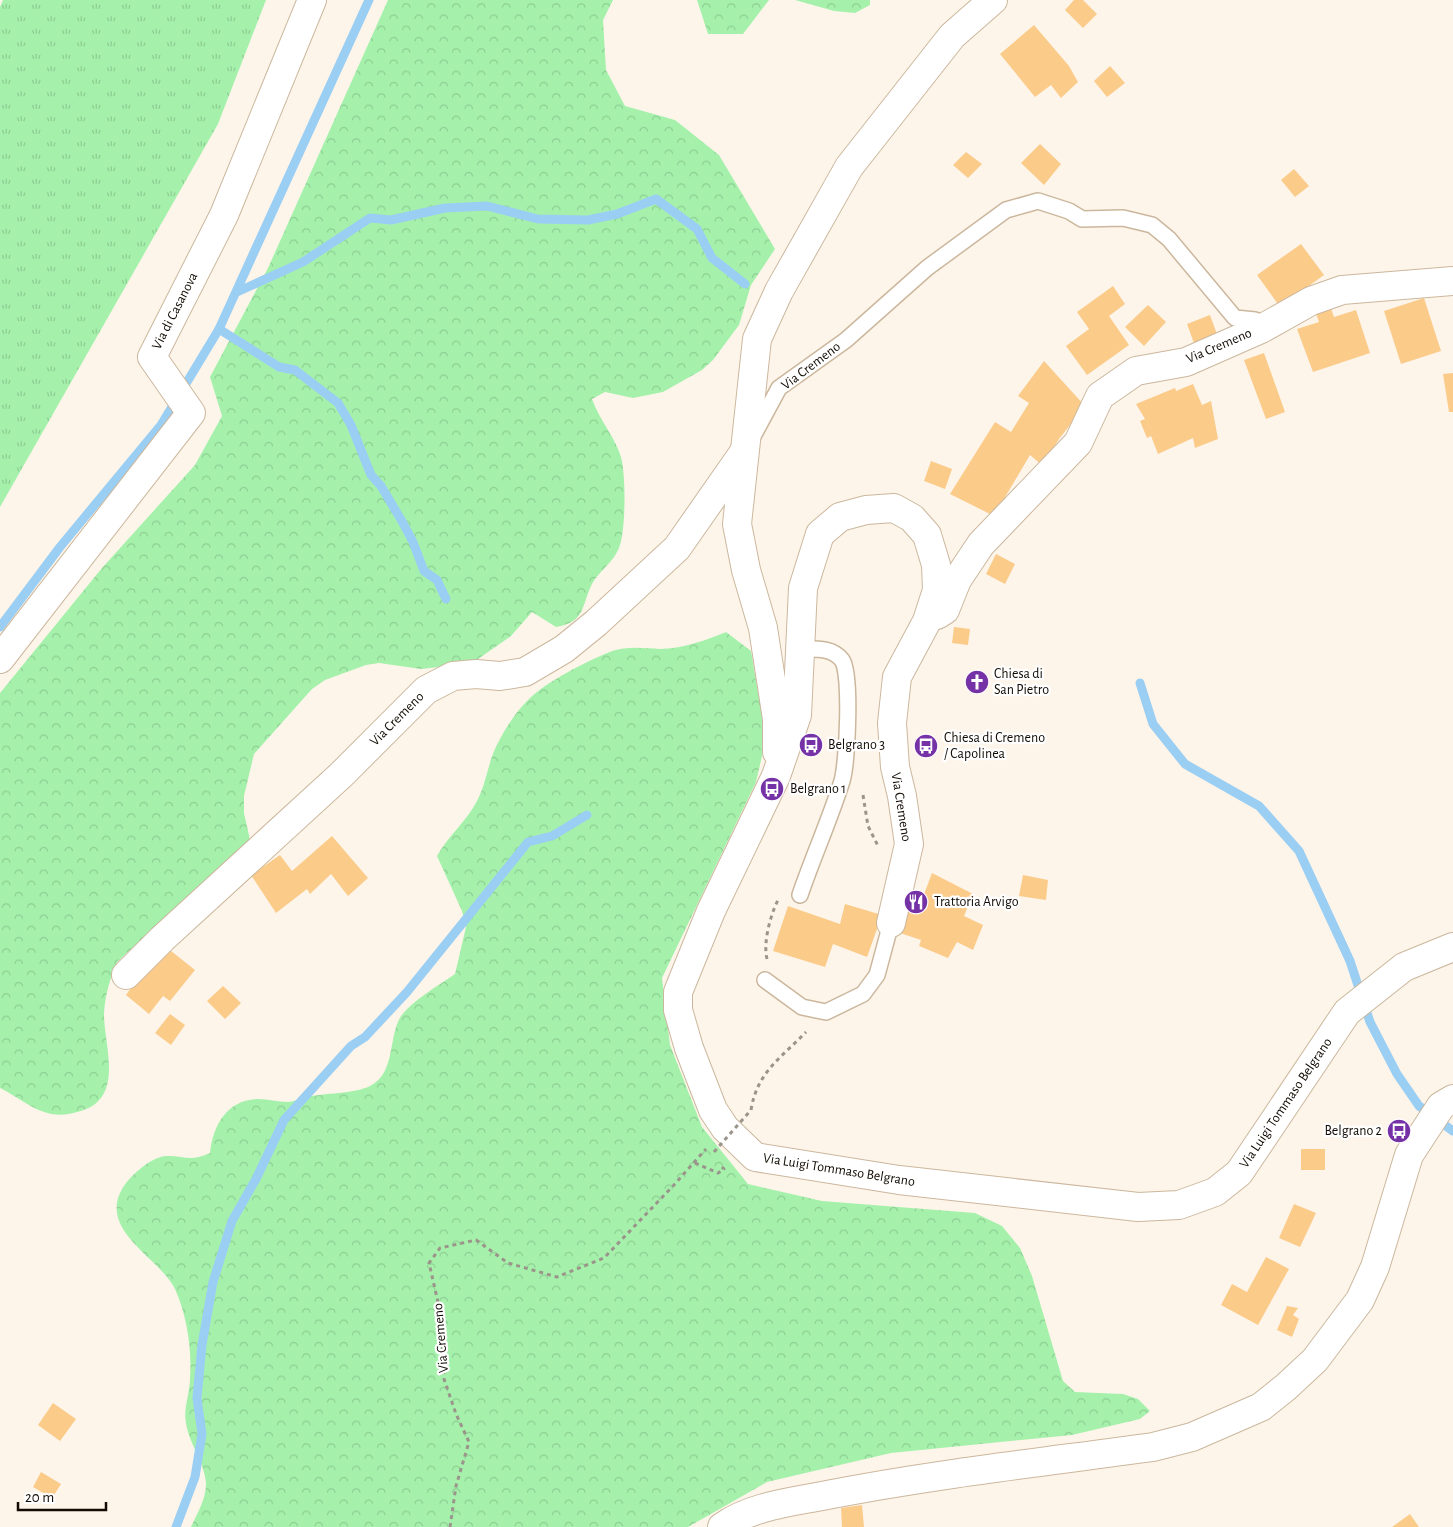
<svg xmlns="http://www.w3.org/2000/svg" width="1453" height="1527" font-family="'Alegreya Sans',sans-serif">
	<defs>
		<pattern id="grass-tufts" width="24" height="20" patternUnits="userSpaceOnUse" patternTransform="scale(1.25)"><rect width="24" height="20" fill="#a5f1ac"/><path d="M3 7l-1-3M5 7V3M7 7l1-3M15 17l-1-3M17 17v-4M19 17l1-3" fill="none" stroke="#8dcd92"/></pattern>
		<pattern id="forest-crowns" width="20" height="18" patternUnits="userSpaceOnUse" patternTransform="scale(1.25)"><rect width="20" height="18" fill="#a5f1ac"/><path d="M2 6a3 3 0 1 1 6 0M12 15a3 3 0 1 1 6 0" fill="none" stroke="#8dcd92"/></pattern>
	</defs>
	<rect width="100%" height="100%" fill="#fef5ea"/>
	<!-- grass -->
	<path fill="url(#grass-tufts)" d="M3,0H266L218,124L0,507V7Z"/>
	<!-- forest -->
	<g fill="url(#forest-crowns)">
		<path d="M388,0H613L603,20L606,70L625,106L675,120L719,155L775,249L751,285L739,325L713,360L702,370L663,392L633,398L605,392L592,399C599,419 616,439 621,457C626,475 626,531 619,548C613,563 599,571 592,584C581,606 586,622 556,627L532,612L511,636L478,659L449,666L421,669L379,663L366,665L325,680L312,689L254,754L244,796V813L250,840L117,962C110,979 105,995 104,1014C104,1046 125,1098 81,1111C70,1114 62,1116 51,1114C32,1110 17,1096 0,1088V693L102,568L195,465L222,416L210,377L268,268Z"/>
		<path d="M697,0H769L743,34H708Z"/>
		<path d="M795,0H870V5L855,13L834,11Z"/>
		<path d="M726,632L751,651L766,739L756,782L662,978L670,1045L702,1127L748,1184L822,1201L975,1213L1002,1226L1020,1248L1032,1276L1063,1381L1075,1392L1123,1394L1138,1399L1150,1411L1140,1419L1072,1435L891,1453L767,1482L688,1527H191C197,1514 206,1499 206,1484C205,1463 189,1444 186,1423C183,1408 190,1394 190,1378C192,1349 187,1316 175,1289C160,1257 92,1229 126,1183C135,1172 152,1157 166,1156C187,1156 189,1162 210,1153C213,1125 227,1100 258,1099C268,1099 278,1102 288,1102C294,1102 300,1098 306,1097C324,1093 354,1094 370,1086C396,1073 388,1036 401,1016C414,999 438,986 455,974L466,927L462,911L437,856C448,836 466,822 477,801C487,782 488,760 499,741C506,727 516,712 527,701C545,682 587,661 612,651C627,646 645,648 660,649C681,649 707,640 726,632Z"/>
	</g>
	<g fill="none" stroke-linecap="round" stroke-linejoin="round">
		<!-- stream -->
		<g stroke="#9bcef3" stroke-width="9">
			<path d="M237,292L303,262L370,218L391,220L445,208L487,206L538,219L588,220L617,214L656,199L697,229L712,258L745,284"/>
			<path d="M219,329L279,367L295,370L338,403L351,425L371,475L381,486L403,523L413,542L424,571L437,580L446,599"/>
			<path d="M0,627L60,547L161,425L219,329L369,0"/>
			<path d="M1140,683L1153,724L1185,764L1259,806L1299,851L1350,961L1370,1022L1397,1074L1419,1106L1453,1131"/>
			<path d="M176,1527L195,1477L202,1434L197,1398L202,1345L213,1282L232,1221L256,1179L284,1120L351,1046L365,1037L407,992L528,842L552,836L587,815"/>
		</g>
	</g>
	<!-- building -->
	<g fill="#fbcb8a">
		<path d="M1074,0H1083L1097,14L1083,28L1065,10Z"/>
		<path d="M1034,25L1069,66L1078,82L1061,98L1051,85L1035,97L1000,54Z"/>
		<path d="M1110,66L1125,83L1107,97L1094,81Z"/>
		<path d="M1040,144L1061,164L1044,185L1021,163Z"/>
		<path d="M966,152L982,164L968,178L953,165Z"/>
		<path d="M1294,169L1309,186L1295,197L1281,180Z"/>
		<path d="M1301,244L1324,275L1280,307L1257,275Z"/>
		<path d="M1113,286L1125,304L1109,316L1129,345L1087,375L1066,346L1089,329L1077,312Z"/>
		<path d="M1424,298L1441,351L1401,364L1384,311Z"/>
		<path d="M1148,305L1166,322L1144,346L1125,327Z"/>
		<path d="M1330,306L1334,317L1356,310L1370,353L1313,372L1297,329L1319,322L1315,311Z"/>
		<path d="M1210,315L1218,337L1195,346L1187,324Z"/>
		<path d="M1264,353L1285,412L1266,419L1244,360Z"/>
		<path d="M1044,361L1085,406L1059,439L1043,466L1030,455L994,516L950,494L995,422L1011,432L1029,403L1018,396Z"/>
		<path d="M1453,373V412H1449L1443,374Z"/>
		<path d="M1193,384L1202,405L1211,401L1218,439L1195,448L1193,438L1158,454L1151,436L1147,438L1140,421L1145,419L1136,404L1175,388L1176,391Z"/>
		<path d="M931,461L952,469L945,489L924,481Z"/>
		<path d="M996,554L1015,564L1005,584L986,574Z"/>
		<path d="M954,627L970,629L968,645L952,643Z"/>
		<path d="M332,836L368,878L348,896L331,874L310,894L307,889L276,913L251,875L280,855L292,871Z"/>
		<path d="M932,873L973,894L964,916L983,925L973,950L957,942L948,958L919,946L921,940L894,931L913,892L923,897Z"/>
		<path d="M1023,875L1048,880L1046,900L1019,896Z"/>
		<path d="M845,904L882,915L867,957L833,944L825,967L773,951L788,906L840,924Z"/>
		<path d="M166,947L195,970L170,1001L163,996L149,1014L126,995L139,976Z"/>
		<path d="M223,986L241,1003L225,1019L207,1001Z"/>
		<path d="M170,1014L185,1025L171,1045L155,1033Z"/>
		<rect x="1301" y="1149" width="24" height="21"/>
		<path d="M1294,1204L1316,1213L1300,1247L1279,1238Z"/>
		<path d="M1266,1257L1289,1269L1258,1325L1221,1305L1232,1284L1247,1292Z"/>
		<path d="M1287,1306L1298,1308L1293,1315L1299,1319L1292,1337L1277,1330Z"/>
		<path d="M53,1403L76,1419L60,1441L38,1425Z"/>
		<path d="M41,1472L61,1484L52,1498L33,1487Z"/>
		<path d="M862,1505L864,1527H842L841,1508Z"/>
		<path d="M1410,1514L1419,1527H1392Z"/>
	</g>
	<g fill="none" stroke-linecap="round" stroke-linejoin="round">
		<!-- service casing -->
		<g stroke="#cbb79d" stroke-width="18">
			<g id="service">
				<path d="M752,438L779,388L846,340L927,268L1006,210L1038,201L1069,211L1082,219L1123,218L1152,225L1169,239L1235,318L1255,320L1261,329"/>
				<path d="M800,895C813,857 830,819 842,781C847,764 852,674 842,660C832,647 815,649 800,649"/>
				<path d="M765,980L802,1007L826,1012L863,994L877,975L891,923"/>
			</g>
		</g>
		<!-- minor casing -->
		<g stroke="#cbb79d" stroke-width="30">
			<g id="minor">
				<path d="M937,615L945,610L957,580L981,544L1078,443L1100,396L1136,371L1186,362L1261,329L1311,301L1342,290L1453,281"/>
				<path d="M0,659L191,413L152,357L224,215L312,0"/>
				<path d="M777,752V719L763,628L746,570L737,524L757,339L779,291L849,167L952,36L993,0"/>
				<path d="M891,923L909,844L902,796L895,767L892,723L897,677L927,621L937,590L936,565L927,535L912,518L894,508L866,510L840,517L820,534L803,588L797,715L776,776L711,911L678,992V1010L689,1048L713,1110L725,1128L755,1157L899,1180L1138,1207L1179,1205L1215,1192L1239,1173L1347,1012L1404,967L1453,947"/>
				<path d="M126,975L162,939L341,775L426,690L453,676L476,674L500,676L525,672L564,649L596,623L677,548L744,452"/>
				<path d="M722,1527C751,1506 792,1502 827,1495C934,1474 1044,1462 1153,1447L1192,1437L1261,1407L1286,1387L1315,1360L1360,1300L1375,1267L1409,1155L1441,1106L1453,1099"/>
			</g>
		</g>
		<!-- path -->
		<g stroke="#9b948a" stroke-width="3" stroke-dasharray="4 4" stroke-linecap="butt">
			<path d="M863,795L868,826L879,848"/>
			<path d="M767,959C763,943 770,916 778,900"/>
			<path d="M751,1110C757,1072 781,1058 806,1032"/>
			<path d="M695,1163L718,1173L724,1169L722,1167"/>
			<path d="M450,1527L456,1486L469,1442L456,1414L444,1379L441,1315L429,1263L440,1248L476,1240L508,1263L557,1277L604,1258L673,1186L706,1149"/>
		</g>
		<!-- service -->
		<use href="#service" stroke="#fff" stroke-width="15"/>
		<!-- minor -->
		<use href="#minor" stroke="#fff" stroke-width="28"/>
		<!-- path-bridge -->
		<path stroke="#9b948a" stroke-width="3" stroke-dasharray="4 4" stroke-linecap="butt" d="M714,1152L751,1110"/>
	</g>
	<!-- icons -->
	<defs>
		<g id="church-disc" transform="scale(1.25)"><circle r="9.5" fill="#7532a6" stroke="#fff"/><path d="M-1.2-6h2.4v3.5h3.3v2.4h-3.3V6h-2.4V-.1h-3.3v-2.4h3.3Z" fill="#fff"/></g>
		<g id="bus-disc" transform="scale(1.25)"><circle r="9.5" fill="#7532a6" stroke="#fff"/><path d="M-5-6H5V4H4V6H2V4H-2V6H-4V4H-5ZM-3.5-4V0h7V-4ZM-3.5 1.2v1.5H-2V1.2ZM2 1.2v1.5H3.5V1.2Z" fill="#fff"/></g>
		<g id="restaurant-disc" transform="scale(1.25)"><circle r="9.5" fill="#7532a6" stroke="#fff"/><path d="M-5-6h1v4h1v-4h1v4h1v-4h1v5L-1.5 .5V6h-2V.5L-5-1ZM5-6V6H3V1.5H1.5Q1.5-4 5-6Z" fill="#fff"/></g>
	</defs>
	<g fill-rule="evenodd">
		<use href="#church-disc" x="977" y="682"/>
		<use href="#bus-disc" x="811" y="745"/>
		<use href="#bus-disc" x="926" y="746"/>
		<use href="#bus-disc" x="772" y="789"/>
		<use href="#restaurant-disc" x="916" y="902"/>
		<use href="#bus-disc" x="1399" y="1131"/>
	</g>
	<g text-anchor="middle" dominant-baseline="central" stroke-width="4.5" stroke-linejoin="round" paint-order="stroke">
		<!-- street labels -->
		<g font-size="14" fill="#110b03" stroke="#fff">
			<text transform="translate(175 311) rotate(-63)">Via di Casanova</text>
			<text transform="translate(1219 346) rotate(-23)">Via Cremeno</text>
			<text transform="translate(811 366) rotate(-37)">Via Cremeno</text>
			<text transform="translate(397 719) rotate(-45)">Via Cremeno</text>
			<text transform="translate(901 807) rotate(81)">Via Cremeno</text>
			<text transform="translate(1286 1103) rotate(-56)">Via Luigi Tommaso Belgrano</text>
			<text transform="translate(839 1170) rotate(9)">Via Luigi Tommaso Belgrano</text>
			<text transform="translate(441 1338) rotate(-95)">Via Cremeno</text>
		</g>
		<!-- poi labels -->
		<g font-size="14" fill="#110b03" stroke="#fff" text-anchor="start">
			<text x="994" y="674">Chiesa di<tspan x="994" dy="16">San Pietro</tspan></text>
			<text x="944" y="738">Chiesa di Cremeno<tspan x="944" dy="16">/ Capolinea</tspan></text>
			<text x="828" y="745">Belgrano 3</text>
			<text x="790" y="789">Belgrano 1</text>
			<text x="934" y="902">Trattoria Arvigo</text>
			<text x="1382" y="1131" text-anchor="end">Belgrano 2</text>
		</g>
	</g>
	<!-- scale -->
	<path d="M18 1502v8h88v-8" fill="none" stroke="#110b03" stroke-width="2.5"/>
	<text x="25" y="1502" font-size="15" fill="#110b03" stroke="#ffffff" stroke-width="4" paint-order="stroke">20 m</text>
</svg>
